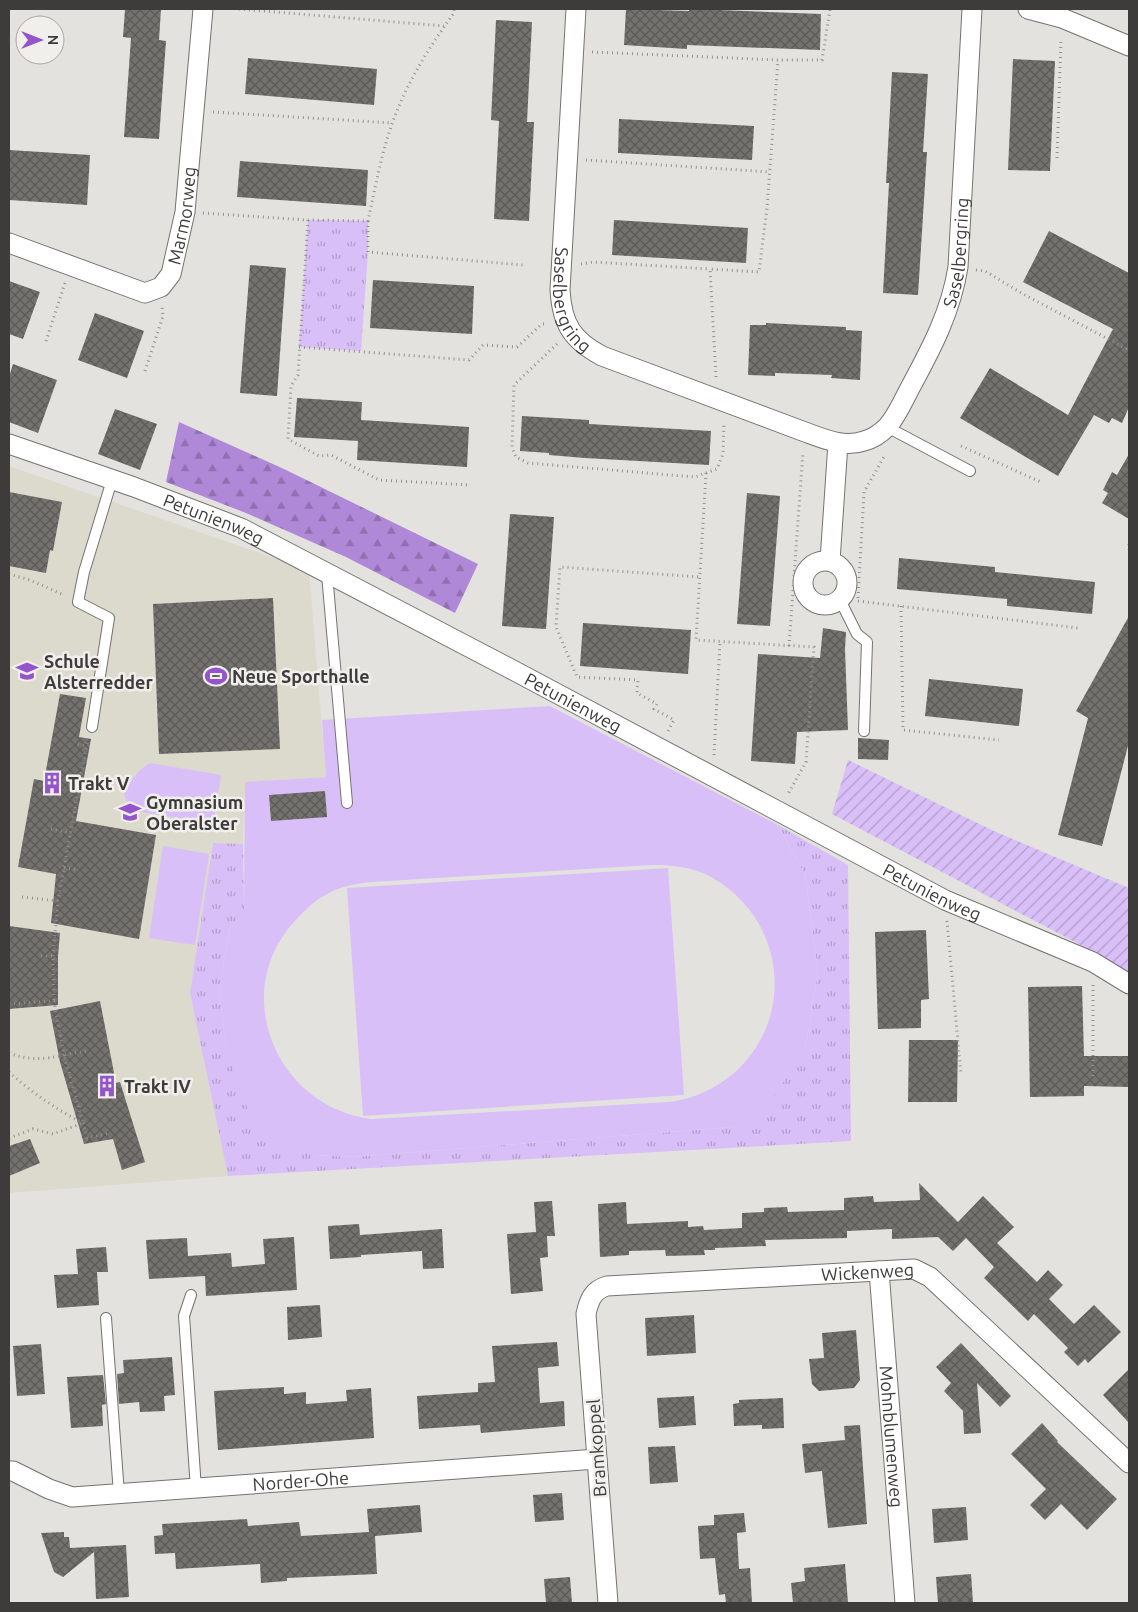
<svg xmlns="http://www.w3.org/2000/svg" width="1138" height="1612" font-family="Ubuntu,sans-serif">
	<defs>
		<pattern id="grass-tufts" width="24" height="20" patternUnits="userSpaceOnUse" patternTransform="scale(1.25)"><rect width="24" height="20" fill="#d9bff8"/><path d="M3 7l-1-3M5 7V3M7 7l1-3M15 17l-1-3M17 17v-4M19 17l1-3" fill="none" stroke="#b19cca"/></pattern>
		<pattern id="forest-firs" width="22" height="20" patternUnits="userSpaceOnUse" patternTransform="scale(1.25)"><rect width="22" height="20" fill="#af88d8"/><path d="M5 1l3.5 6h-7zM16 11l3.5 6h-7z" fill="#9070b0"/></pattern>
		<pattern id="garden-furrows" width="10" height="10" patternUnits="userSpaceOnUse" patternTransform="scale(1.25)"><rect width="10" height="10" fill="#d9bff8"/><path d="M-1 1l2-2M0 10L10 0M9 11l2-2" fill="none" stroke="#b19cca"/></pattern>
		<pattern id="building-cross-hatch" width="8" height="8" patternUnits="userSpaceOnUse" patternTransform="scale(1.25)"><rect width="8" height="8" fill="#73726e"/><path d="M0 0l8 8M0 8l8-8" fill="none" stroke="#5b5a57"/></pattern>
	</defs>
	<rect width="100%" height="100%" fill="#e3e2de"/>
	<!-- built -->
	<path fill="#dcd9cd" d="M9,466L309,570L326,777L245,782L243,844L213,843L190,993L228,1176L9,1193Z"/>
	<!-- grass -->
	<g fill="url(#grass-tufts)">
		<path d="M308,220L368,221V252L361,351L299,347Z"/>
		<path d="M778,825L848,865L851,1141L228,1176L190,993L213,843L243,844L244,911L230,927L219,991L227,1052L313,1155L353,1157L733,1127L805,1050L818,972L805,875Z"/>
	</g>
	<!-- forest -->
	<path fill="url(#forest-firs)" d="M179,422L284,469L478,564L455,613L346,557L246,513L166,482Z"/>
	<!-- garden -->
	<path fill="url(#garden-furrows)" d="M848,760L996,832L1129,888V973L1096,953L832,814Z"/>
	<!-- pitch -->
	<g fill="#d9bff8" fill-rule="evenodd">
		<path d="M550,706L778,825L805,875L818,972L805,1050L764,1111L733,1127L353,1157L313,1155L277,1145L248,1110L227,1052L219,991L230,927L244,910L245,782L326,777L322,720ZM652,865C673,865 693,867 711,877C785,918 797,1017 734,1073C715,1089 693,1099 669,1102L372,1119C277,1108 228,993 295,921C304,911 315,900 327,894C341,886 356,884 371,882Z"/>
		<path d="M150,763L221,775L213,824L142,812L128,806L123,790L140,770Z"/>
		<path d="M163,846L209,854L195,945L149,938Z"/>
		<path d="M668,868L684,1095L363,1116L347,888Z"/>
	</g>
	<!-- building -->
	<g fill="url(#building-cross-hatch)">
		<path d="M125,9H161L159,40L166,41L159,139L124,137L131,38L123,37Z"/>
		<path d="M626,9L689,11V9H693L821,14L820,50L687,45V49L624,45Z"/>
		<path d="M496,20L532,22L527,122H534L529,221L494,219L499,121L491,120Z"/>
		<path d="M248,58L377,69L374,105L245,94Z"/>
		<path d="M1013,59L1055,61L1050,171L1008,170Z"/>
		<path d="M892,72L928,74L923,152H927L918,295L883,293L889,183H886Z"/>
		<path d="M619,119L754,126L752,160L618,153Z"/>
		<path d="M9,150L90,155L87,205L9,200Z"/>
		<path d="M240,161L368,170L366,206L237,197Z"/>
		<path d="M614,220L748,228L746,263L612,255Z"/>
		<path d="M1049,231L1129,273V407L1122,423L1112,418L1109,423L1094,415L1058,476L960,418L990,368L1068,415L1113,329L1023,282Z"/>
		<path d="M250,265L286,268L277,396L240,393Z"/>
		<path d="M373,280L474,286L472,334L370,328Z"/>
		<path d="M9,281L40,292L23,339L9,334Z"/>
		<path d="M95,313L144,331L127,378L78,360Z"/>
		<path d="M766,323L846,327V330L862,331L860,380L831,378L832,375L775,373V376L748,375L750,325H766Z"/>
		<path d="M13,364L57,380L38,433L9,422V377Z"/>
		<path d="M297,398L362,402L361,420L469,427L467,467L357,460L358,441L294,437Z"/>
		<path d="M115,409L157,424L140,470L98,454Z"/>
		<path d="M522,416L589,420V424L711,431L709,465L585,458L549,455V453L520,451Z"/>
		<path d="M1129,454V519L1102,503L1108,493L1103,490L1112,472L1117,475Z"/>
		<path d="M9,492L62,502L53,551L50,550L46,573L9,566Z"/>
		<path d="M747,493L780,496L770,626L737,624Z"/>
		<path d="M510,514L554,517L546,629L502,626Z"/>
		<path d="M899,558L995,567V572L1095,582L1092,614L1007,606V599L897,589Z"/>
		<path d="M273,598L280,749L159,754L153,604Z"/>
		<path d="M1129,616V742L1102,846L1058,835L1088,718L1076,711Z"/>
		<path d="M583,623L691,630L688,674L580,666Z"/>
		<path d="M823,628L846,632L845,649L848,730L797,732L795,764L751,761L758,654L820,658Z"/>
		<path d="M929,679L1023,689L1019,726L925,716Z"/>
		<path d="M60,694L86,698L79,737L91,739L76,821L156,835L139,939L51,923L56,874L18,867L34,779L44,781Z"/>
		<path d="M858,738L889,740L888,760L858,759Z"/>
		<path d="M325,791L327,817L271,821L269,795Z"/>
		<path d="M9,926L60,933L58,956V1005L9,1009Z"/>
		<path d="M926,930L929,999L921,1000V1028L878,1029L875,932Z"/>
		<path d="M1082,986L1084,1056H1129V1087L1084,1086V1096L1030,1097L1028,987Z"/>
		<path d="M100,1001L116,1083L120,1082L145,1162L122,1170L113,1139L84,1144L60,1062L50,1011Z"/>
		<path d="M909,1040H958L957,1102H908Z"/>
		<path d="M30,1139L40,1163L9,1176V1146Z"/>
		<path d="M919,1183L958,1222L983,1196L1014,1227L997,1243L1037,1282L1048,1270L1063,1285L1049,1299L1074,1324L1094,1305L1121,1332L1088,1363L1085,1359L1078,1366L1064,1352L1068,1348L1034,1314L1028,1321L984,1278L994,1267L966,1238L953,1251L938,1237L892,1239V1229L847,1231V1238L765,1240L766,1246L715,1248V1250H704L705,1255L666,1256L665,1250L629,1251V1255L600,1257L598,1204L626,1202L627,1224L688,1221V1227L703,1226L704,1230L742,1228V1213L764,1212V1208L787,1207L788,1212L844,1210V1198L873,1196L874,1202L920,1200Z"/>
		<path d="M552,1201L555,1236H547L548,1257L540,1258L543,1291L511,1294L507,1234L536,1232L534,1202Z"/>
		<path d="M359,1224L360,1235L442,1229L444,1268L423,1269L422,1251L361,1255V1257L330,1259L328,1226Z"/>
		<path d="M294,1237L297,1290L206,1296L205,1276L149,1279L146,1240L187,1238L188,1256L231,1253L232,1267L265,1264L263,1239Z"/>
		<path d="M106,1247L108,1272H97L99,1305L57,1308L54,1275L78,1274L76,1249Z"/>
		<path d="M320,1305L322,1337L288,1340L287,1307Z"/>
		<path d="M694,1315L696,1353L647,1356L645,1318Z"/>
		<path d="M856,1330L860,1380L854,1388L819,1391L812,1384L809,1359L824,1358L822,1333Z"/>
		<path d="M557,1342L559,1366L538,1368L540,1403L564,1401L565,1426L481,1433L480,1425L419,1429L417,1396L478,1392V1383L495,1382L492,1346Z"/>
		<path d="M961,1343L1011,1396L1000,1407L977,1383L981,1433L964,1434L963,1411L944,1391L951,1383L936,1367Z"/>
		<path d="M41,1344L45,1394L17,1396L13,1346Z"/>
		<path d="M172,1357L175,1395L164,1396L165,1411L140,1412L139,1402L119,1404L117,1374L124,1373L123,1360Z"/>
		<path d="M1129,1369V1423L1103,1395Z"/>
		<path d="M103,1375L106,1404L102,1405L103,1426L71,1428L67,1377Z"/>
		<path d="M284,1387V1394L306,1392V1404L347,1401L346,1390L371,1388L374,1438L218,1450L214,1391Z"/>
		<path d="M694,1396L696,1425L659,1428L657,1398Z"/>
		<path d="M783,1398L784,1428L762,1429V1425L734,1426L733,1404L739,1403V1400Z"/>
		<path d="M1042,1423L1058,1441L1057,1442L1117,1499L1087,1530L1061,1504L1045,1520L1030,1505L1046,1489L1011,1454Z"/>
		<path d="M860,1425L867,1524L828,1528L822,1471L805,1473L802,1444L845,1440L844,1426Z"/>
		<path d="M675,1446L678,1482L650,1484L648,1447Z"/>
		<path d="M562,1493L564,1520L535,1522L533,1495Z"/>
		<path d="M420,1505L422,1532L375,1536L377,1574L287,1578V1581L261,1583L260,1564L176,1569L175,1553L155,1554L154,1536L163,1535L162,1524L247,1519L248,1526L299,1522L301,1536L369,1532L367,1509Z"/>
		<path d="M966,1507L968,1540L934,1543L932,1509Z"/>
		<path d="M744,1513L746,1532L737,1533L739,1569L750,1568L752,1603H726L725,1594L719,1595L715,1558L700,1559L698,1526L714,1525V1515Z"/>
		<path d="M64,1532V1537H69L70,1548L126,1545L129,1597L96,1599L94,1552L63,1577L54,1572L41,1533Z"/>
		<path d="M845,1564L848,1603H793L791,1583L805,1581L804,1568Z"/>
		<path d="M971,1574L973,1603H938L936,1577Z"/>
		<path d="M570,1577L572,1603H546L544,1579Z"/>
	</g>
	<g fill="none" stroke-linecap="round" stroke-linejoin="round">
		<!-- service casing -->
		<g stroke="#74736f" stroke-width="12">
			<g id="service">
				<path d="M887,427L970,471"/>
				<path d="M327,574L347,803"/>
				<path d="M840,600L857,634L867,642L864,731"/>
				<path d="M92,727L109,618L78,602L84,572L112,480"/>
				<path d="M191,1295L184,1316L196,1489"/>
				<path d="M106,1318L119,1494"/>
			</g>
		</g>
		<!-- minor casing -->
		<g stroke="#74736f" stroke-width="21">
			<g id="minor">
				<path id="s1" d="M576,9L560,290C562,324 572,340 602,356L805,432C824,439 844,448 864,441C872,439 881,433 887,427C897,416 903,401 910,388C931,349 951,312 958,267L972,9"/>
				<path d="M1028,9L1062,18L1129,46"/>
				<path id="s2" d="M9,243L145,293L161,287L171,274L185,212L203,9"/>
				<path id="s3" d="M9,444L134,487L241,528L509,668L945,900L1093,962L1129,984"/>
				<circle cx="825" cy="583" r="22"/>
				<path d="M830,561L838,443"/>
				<path id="s4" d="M879,1271L905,1603"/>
				<path id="s5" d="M9,1471H13L49,1489L72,1497L597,1459"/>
				<path id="s6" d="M608,1603L586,1314C589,1300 593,1290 607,1286L914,1269L930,1277L1129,1463"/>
			</g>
		</g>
		<!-- path -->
		<g stroke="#92918e" stroke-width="3" stroke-dasharray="1 4" stroke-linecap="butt">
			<path d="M239,9L444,26"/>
			<path d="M592,52L778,60H822L830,9"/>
			<path d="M213,112L392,123"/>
			<path d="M1057,158L1061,39"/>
			<path d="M586,160L770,172"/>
			<path d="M203,213L308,220L368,221C375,189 381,155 392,124C406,84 429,47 454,13V9"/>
			<path d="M308,220L298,375L291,386L288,439L319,456L331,455L379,480L471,485"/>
			<path d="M368,221V252L523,265"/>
			<path d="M581,264L593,262L710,269"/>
			<path d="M976,270L985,271L1023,294L1129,350"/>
			<path d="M46,341L65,283"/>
			<path d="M557,344L514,385L512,448L516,457L528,463L695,477L717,469L723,454L724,423"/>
			<path d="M299,347L469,360L483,345L517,347L542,324H547"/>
			<path d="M145,371L163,316L162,307"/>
			<path d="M716,377L710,269L759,272L767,208L778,60"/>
			<path d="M961,446L1043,483"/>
			<path d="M706,473L696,640L814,647L806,762L788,794"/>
			<path d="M1129,544V550"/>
			<path d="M9,574L30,580L64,595"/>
			<path d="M858,598L864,492L885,455"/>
			<path d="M858,601L1078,628"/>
			<path d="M901,606L903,730L999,740"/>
			<path d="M789,646L803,452"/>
			<path d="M668,731L674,720L654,709L657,704L637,693L638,680L577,677L556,627L560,567L700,577"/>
			<path d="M78,744L86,746"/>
			<path d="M714,755L720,641"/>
			<path d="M51,829L70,833"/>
			<path d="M64,868L79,870"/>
			<path d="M22,897L58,901"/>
			<path d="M947,921L961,1075"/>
			<path d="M41,956H53L54,1001"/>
			<path d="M53,956L58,901L64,868L87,742"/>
			<path d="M1093,985V1080"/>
			<path d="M9,1004L54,1001L64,1055C44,1060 27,1060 9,1053"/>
			<path d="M9,1072C31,1092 57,1110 83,1123L87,1138L111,1133"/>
			<path d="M9,1138L33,1129L53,1134L83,1123L64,1055L86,1051"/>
		</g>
		<!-- service -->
		<use href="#service" stroke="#fff" stroke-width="10"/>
		<!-- minor -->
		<use href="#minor" stroke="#fff" stroke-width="19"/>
	</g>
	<!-- icons -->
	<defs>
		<g id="school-bare" transform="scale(1.725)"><path d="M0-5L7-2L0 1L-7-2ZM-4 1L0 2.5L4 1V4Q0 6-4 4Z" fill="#9455cb" stroke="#f1efeb" stroke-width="2.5" paint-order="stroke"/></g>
		<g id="stadium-bare" transform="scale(1.725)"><path d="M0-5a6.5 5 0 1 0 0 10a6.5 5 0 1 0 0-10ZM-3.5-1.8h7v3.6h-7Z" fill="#9455cb" stroke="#f1efeb" stroke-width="2.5" paint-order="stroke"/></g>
		<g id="building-bare" transform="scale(1.725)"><path d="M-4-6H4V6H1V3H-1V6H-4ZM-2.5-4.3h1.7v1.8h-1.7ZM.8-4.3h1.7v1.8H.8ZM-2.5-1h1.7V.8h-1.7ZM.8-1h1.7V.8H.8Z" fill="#9455cb" stroke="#f1efeb" stroke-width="2.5" paint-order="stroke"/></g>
	</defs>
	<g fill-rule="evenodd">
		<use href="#school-bare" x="27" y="671"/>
		<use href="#stadium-bare" x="216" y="676"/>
		<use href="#building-bare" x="52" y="783"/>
		<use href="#school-bare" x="130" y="812"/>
		<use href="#building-bare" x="107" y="1086"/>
	</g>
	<g text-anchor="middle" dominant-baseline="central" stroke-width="5" stroke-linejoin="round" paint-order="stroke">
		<!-- street labels -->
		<g font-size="18" fill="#3d3c3b" stroke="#f1efeb">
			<text stroke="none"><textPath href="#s2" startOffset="238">Marmorweg</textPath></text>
			<text stroke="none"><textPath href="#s1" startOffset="860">Saselbergring</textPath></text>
			<text stroke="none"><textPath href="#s1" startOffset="294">Saselbergring</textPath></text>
			<text stroke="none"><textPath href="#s3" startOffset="218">Petunienweg</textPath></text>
			<text stroke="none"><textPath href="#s3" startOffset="622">Petunienweg</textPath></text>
			<text stroke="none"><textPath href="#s3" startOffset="1028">Petunienweg</textPath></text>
			<text stroke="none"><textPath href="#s6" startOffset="588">Wickenweg</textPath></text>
			<text stroke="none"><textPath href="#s4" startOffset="166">Mohnblumenweg</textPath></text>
			<text transform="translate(596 1448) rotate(-94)">Bramkoppel</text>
			<text stroke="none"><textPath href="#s5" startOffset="298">Norder-Ohe</textPath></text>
		</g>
		<!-- poi labels -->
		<g font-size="18" font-weight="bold" fill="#3d3c3b" stroke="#f1efeb" text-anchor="start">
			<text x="44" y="661">Schule<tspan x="44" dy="21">Alsterredder</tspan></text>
			<text x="232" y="676">Neue Sporthalle</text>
			<text x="68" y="783">Trakt V</text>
			<text x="146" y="802">Gymnasium<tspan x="146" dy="21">Oberalster</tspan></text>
			<text x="124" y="1086">Trakt IV</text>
		</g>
	</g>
	<!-- border -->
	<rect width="1138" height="1612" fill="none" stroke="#3d3c3b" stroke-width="20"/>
	<!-- north arrow -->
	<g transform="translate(40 40) rotate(90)"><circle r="24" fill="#f1efeb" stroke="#a9a7a5"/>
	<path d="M0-4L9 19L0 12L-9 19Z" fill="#9455cb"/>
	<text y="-8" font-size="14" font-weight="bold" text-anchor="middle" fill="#3d3c3b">N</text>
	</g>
</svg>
